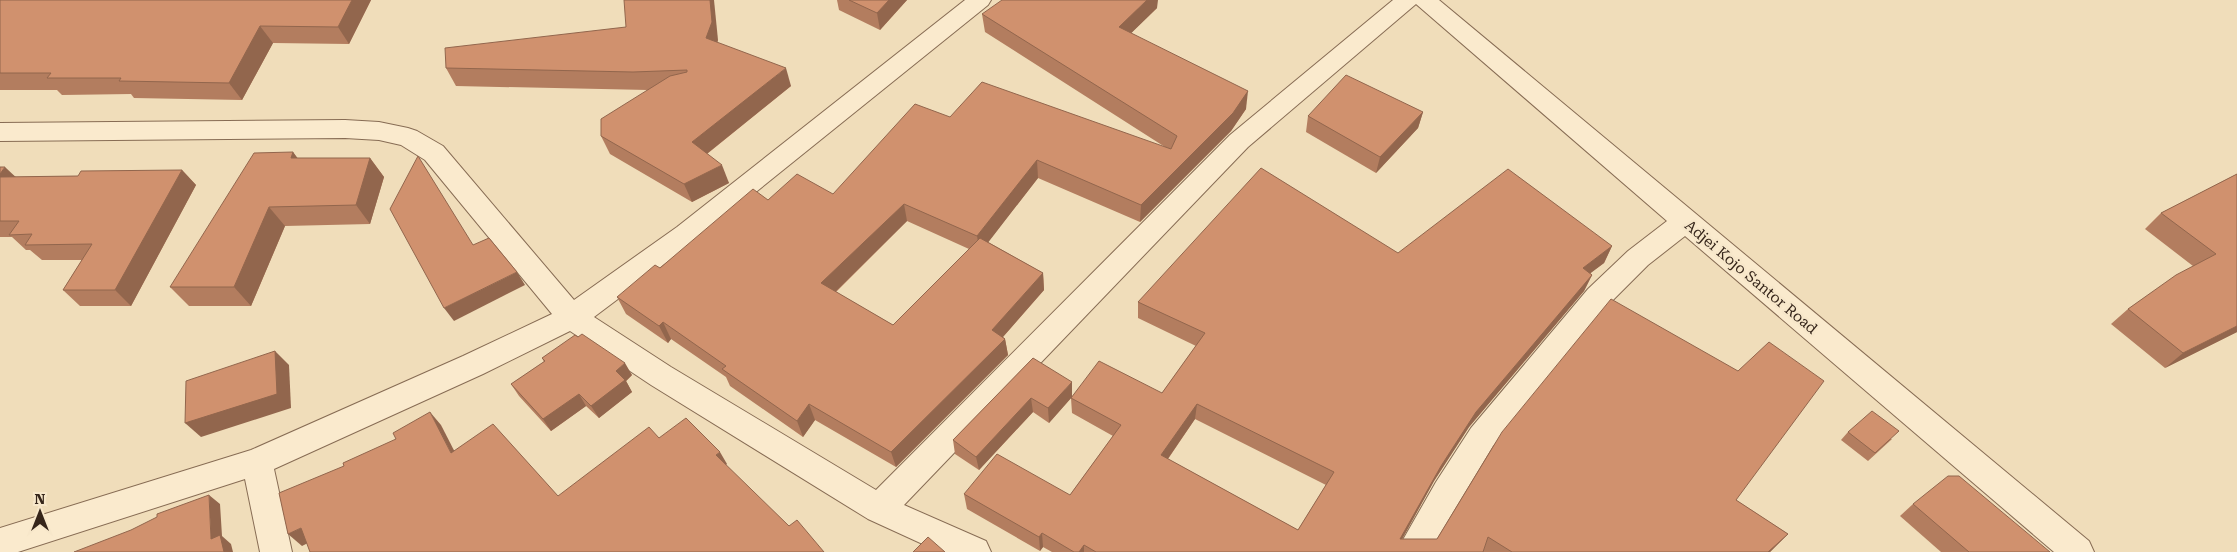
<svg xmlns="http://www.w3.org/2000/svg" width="2237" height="552" font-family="'Roboto Serif',serif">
	<rect width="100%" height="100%" fill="#f0ddba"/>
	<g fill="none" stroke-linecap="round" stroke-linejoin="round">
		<!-- minor casing -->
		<g stroke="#876c54" stroke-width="2">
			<path id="minor" d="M965,0H991L988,5L695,241L594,317L671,367L876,490L1230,135L1393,0H1439L2089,541L2094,552H2054L1685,236L1648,265L1608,305L1493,446L1429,552H1396L1436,482L1471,428L1588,289L1628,251L1667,221L1416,4L1248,147L904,505L986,541L991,552H940L868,519L651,385L570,331L483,374L274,469L292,552H260L245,479L18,552H0V528L251,450L463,356L552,314L425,160L401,145L379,140L345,138L0,141V123L345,120L379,122L408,128L417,131L443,146L574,300L677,227Z"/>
		</g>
		<!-- minor -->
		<use href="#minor" fill="#faeacd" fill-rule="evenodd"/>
	</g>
	<!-- wall -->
	<g fill="#b37d5f" fill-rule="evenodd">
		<path d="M0,0H371L349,44L273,43L242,100L134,98L131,94L62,95L57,90H0Z"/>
		<path d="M837,0H907L880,30L839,10Z"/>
		<path d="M1157,8L1131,33L1246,109L1231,131L1140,222L1038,178L988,242L1043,273L1044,290L1003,337L1005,339L1008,355L896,467L815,420L803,437L730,386L726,377L671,339L668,343L626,314L617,297L660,268L768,200L833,194L950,117L1165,147L985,32L982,14ZM907,221L969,249L893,325L836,292Z"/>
		<path d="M718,40L717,43L791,86L707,154L729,183L692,202L610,154L601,136L648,90L456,86L446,68Z"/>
		<path d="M1423,112L1418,128L1376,173L1306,132L1308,116Z"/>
		<path d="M293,152L297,158H370L384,177L370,224L285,226L251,306H189L170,287Z"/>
		<path d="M0,167L16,177L78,176L182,170L196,185L131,306H80L63,290L82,260H42L30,250H26L12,237H0Z"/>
		<path d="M2237,174V332L2165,368L2111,324L2128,309L2193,266L2145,229L2161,213Z"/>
		<path d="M1612,246L1604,263L1590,273L1592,275L1584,291L1469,427L1434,481L1402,539H1437L1736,500L1788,534L1770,552H1052L1043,547L1040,551L967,509L964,494L1070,495L1113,436L1072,413L1071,398L1049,423L1033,412L979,470L955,454L953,440L1033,358L1072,396L1162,393L1196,346L1138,318V302L1398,253ZM1195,419L1326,485L1298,530L1168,459Z"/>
		<path d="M578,337L632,375L626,381L632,392L599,418L586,406L551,431L519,396L511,384L544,362L542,358Z"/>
		<path d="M1848,432L1892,439L1868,461L1841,440Z"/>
		<path d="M1913,504L2050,552H1941L1900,516Z"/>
	</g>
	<!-- shaded-wall -->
	<g fill="#92664d">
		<path d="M352,0H371L349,44L338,27Z"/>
		<path d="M710,0H714L718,40L712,57L706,38Z"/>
		<path d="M889,0H907L880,30L877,13Z"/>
		<path d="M1147,0H1158L1157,8L1119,45V27Z"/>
		<path d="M260,26L273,43L242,100L229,83Z"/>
		<path d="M786,68L791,86L699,160L692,142Z"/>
		<path d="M1248,91L1246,109L1231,131L1140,222L1141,205Z"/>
		<path d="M1423,112L1418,128L1376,173L1380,157Z"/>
		<path d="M293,152L308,172L291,158Z"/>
		<path d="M370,158L384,177L370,224L356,205Z"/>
		<path d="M1037,160L1038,178L980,253L977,236Z"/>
		<path d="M722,165L729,183L692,202L684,184Z"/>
		<path d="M5,167L22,183L0,179V174Z"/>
		<path d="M182,170L196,185L131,306L115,290Z"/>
		<path d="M904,204L907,221L827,300L821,283Z"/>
		<path d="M269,207L285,226L251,306L234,287Z"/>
		<path d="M1612,246L1604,263L1575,285L1583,268Z"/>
		<path d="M517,272L525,285L454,321L444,308Z"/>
		<path d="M1043,273L1044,290L994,347L992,330Z"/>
		<path d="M1592,275L1584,291L1469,427L1434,481L1395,552L1400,539L1441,466L1476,412Z"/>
		<path d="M663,322L671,339L668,343L659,326Z"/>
		<path d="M2237,326V332L2165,368L2183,353Z"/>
		<path d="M1005,339L1008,355L896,467L891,452Z"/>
		<path d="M275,351L289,365L291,408L201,437L185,423Z"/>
		<path d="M625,363L632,375L626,381L632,392L599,418L591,406L616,371Z"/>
		<path d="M1072,382V397L1049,423L1048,408Z"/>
		<path d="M579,394L586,406L551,431L543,419Z"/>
		<path d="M1031,398L1033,412L979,470L976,457Z"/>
		<path d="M809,404L815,420L803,437L797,421Z"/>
		<path d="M1197,404L1195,419L1160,470L1161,455Z"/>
		<path d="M430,412L441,425L462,466L451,453Z"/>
		<path d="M720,452L727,464L723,468L716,455Z"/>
		<path d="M209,495L220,504L222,536L231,544L233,552H224L211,539Z"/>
		<path d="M301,528L314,540L302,546L288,534Z"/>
		<path d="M1042,533L1043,547L1040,551L1039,537Z"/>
		<path d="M1788,534L1770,552H1768Z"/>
		<path d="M1084,545V552H1079Z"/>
	</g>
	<!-- building -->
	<g fill="#d0916e" stroke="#92664d" fill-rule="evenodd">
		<path d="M0,0H352L338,27L260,26L229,83L119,81L121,78H47L51,73H0Z"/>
		<path d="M624,0H710L712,22L706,38L786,68L692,142L722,165L684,184L601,136V119L670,76L687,72V70L633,72L446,68L445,48L626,27Z"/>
		<path d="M849,0H889L877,13Z"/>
		<path d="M1002,0H1147L1119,27L1248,91L1233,113L1141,205L1037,160L977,236L904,204L821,283L893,325L980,238L1043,273L992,330L1005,339L891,452L809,404L797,421L722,369L726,366L663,322L659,326L617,297L655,265L660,268L753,189L768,200L797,174L833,194L915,104L950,117L982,82L1171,149L1177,136L982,14Z"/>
		<path d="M1346,75L1423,112L1380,157L1308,116Z"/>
		<path d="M293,152L291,158H370L356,205L269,207L234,287H170L254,153Z"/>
		<path d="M418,156L473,245L489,238L517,272L444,308L390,209Z"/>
		<path d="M0,167H5L0,174Z"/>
		<path d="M1261,168L1398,253L1508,169L1612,246L1583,268L1592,275L1476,412L1441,466L1400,539H1437L1502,432L1611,299L1738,371L1769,342L1824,381L1736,500L1788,534L1768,552H1512L1488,537L1483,552H1096L1084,545L1079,552H1074L1042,533L1039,537L964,494L997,454L1070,495L1121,425L1071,398L1099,361L1162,393L1205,333L1138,302ZM1197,404L1334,472L1298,530L1161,455Z"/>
		<path d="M182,170L115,290H63L92,244L25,245L32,234L9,235L19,221H0V177L78,176L81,171Z"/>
		<path d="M2237,174V326L2183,353L2128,309L2176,275L2216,254L2161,213Z"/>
		<path d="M582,334L625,363L616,371L625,380L591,406L579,394L543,419L511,384L545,361L542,358L575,335L578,337Z"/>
		<path d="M275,351L277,394L185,423L186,381Z"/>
		<path d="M1033,358L1072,382L1048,408L1031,398L976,457L953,440Z"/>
		<path d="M1872,411L1899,431L1875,453L1848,432Z"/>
		<path d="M430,412L451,453L493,424L558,496L649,427L659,438L686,418L720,452L716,455L789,526L797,520L824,552H310L301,528L288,534L279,493L344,466L343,463L396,439L393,433Z"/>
		<path d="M1948,476H1959L2050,552H1969L1913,504Z"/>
		<path d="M209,495L211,539L220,535L224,552H74L131,530L157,517V514Z"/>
		<path d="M928,537L945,552H913Z"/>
	</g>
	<g text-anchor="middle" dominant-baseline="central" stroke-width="5" stroke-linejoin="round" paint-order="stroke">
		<!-- street labels -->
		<g font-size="15" fill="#35251a" stroke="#f7e7ca">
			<text transform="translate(1751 277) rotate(40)">Adjei Kojo Santor Road</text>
		</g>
	</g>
	<!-- north arrow -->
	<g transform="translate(40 512)" stroke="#f7e7ca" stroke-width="4" paint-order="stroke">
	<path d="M0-4L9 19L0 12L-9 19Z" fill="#35251a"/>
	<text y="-8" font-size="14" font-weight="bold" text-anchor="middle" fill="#35251a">N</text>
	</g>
</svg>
